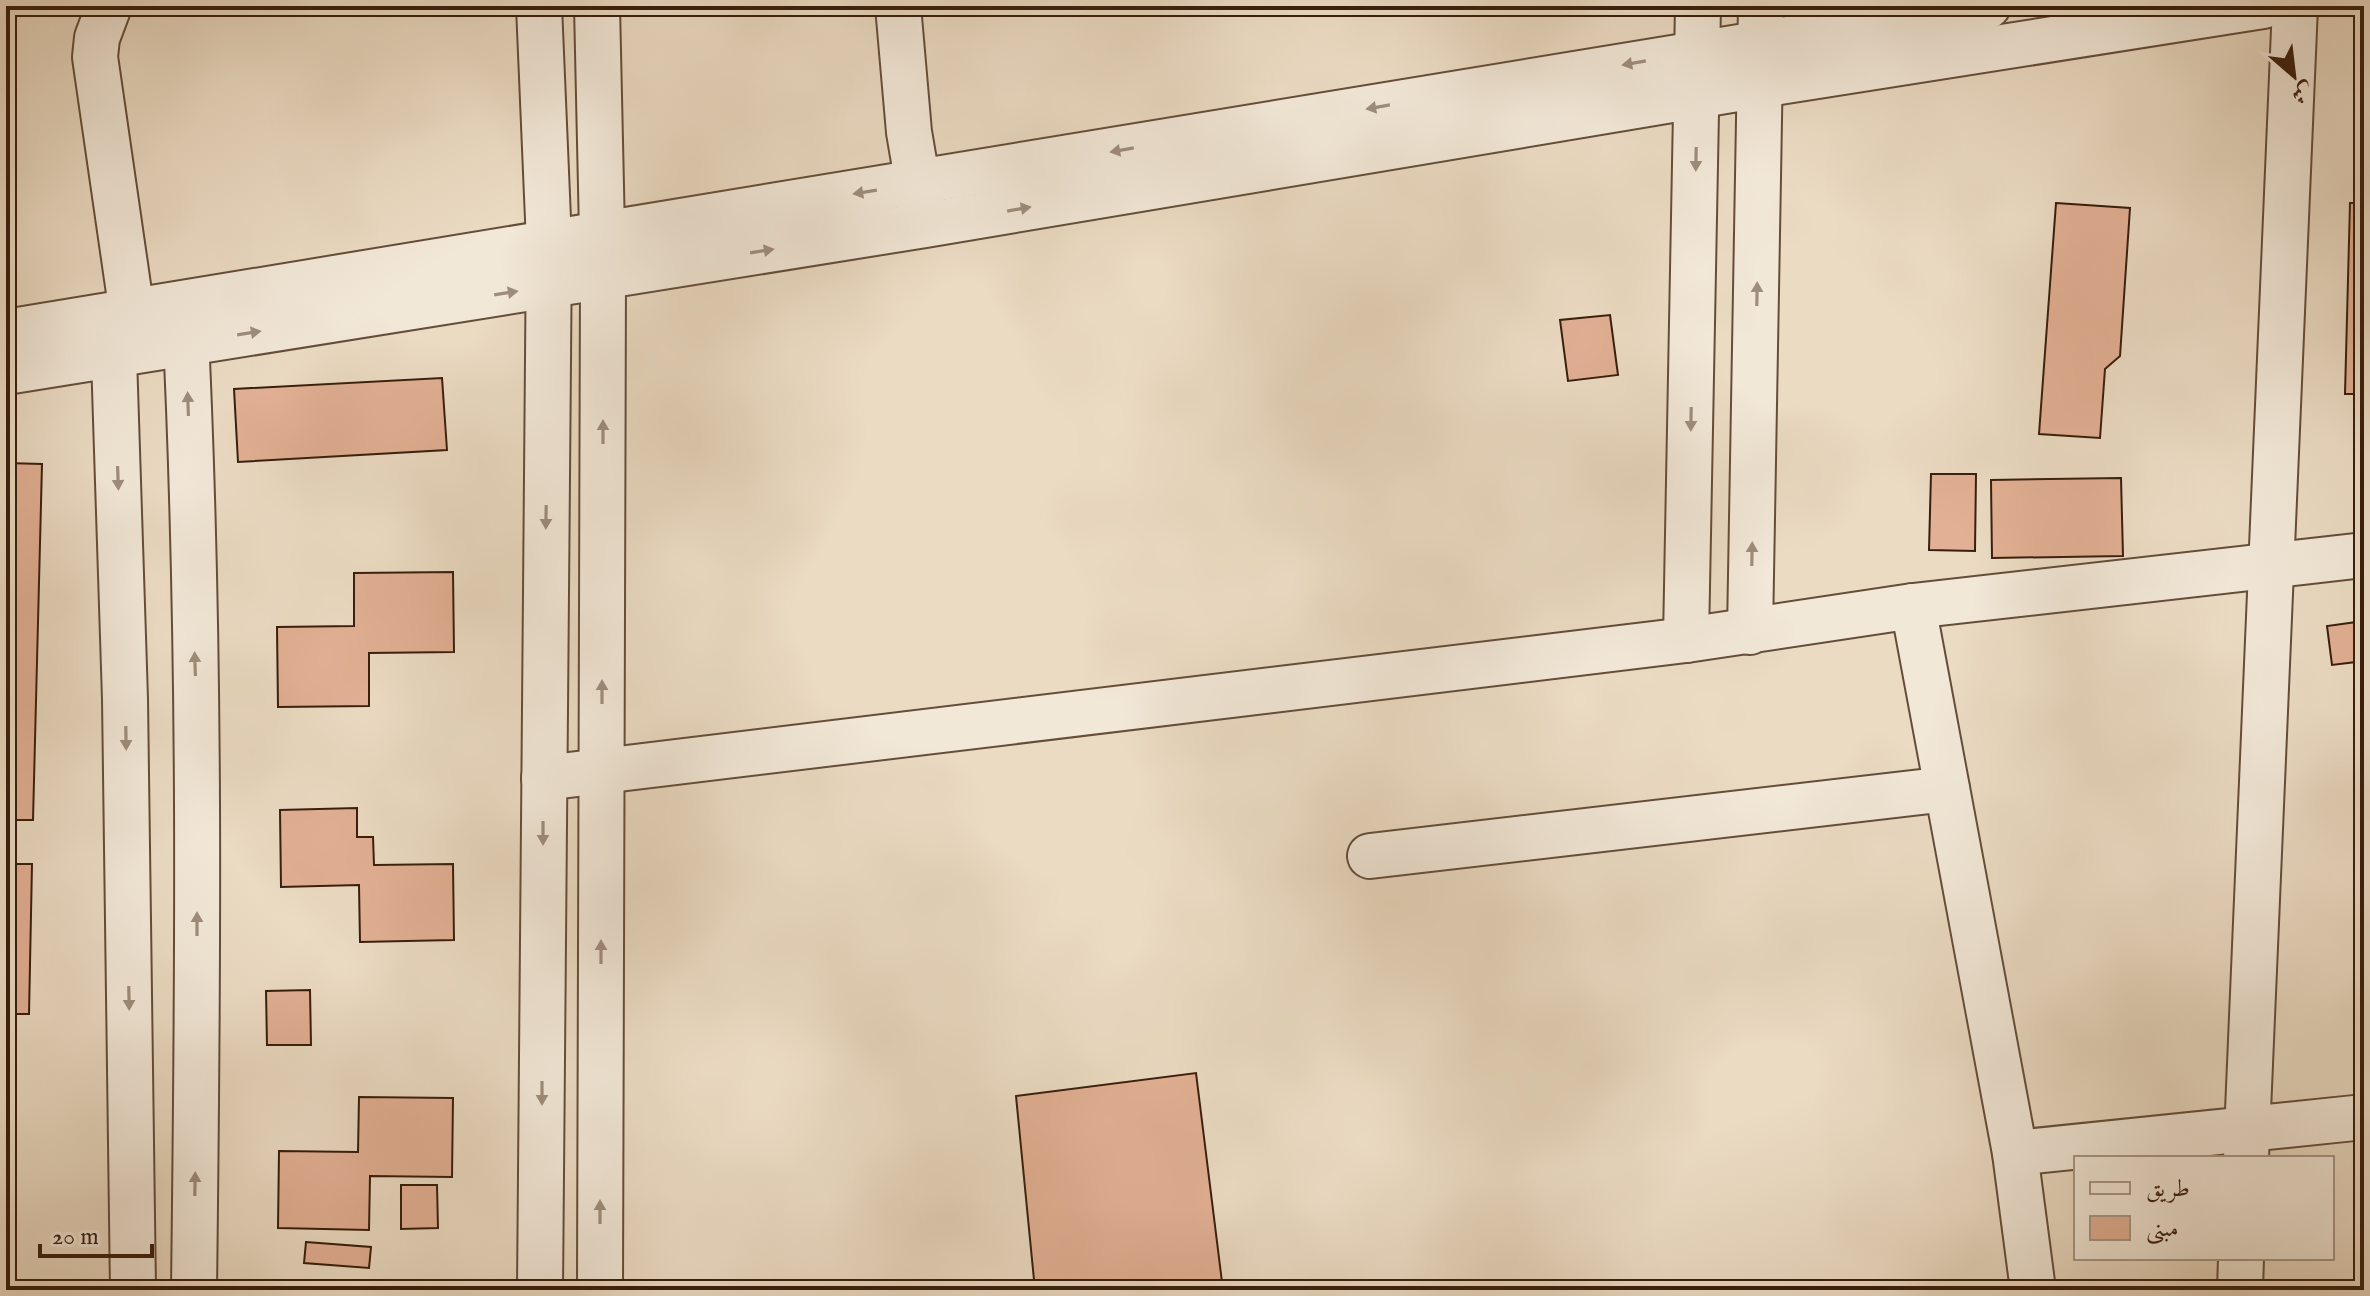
<svg xmlns="http://www.w3.org/2000/svg" width="2370" height="1296" font-family="'IM FELL English',Amiri,serif">
	<rect width="100%" height="100%" fill="#ebdbc3"/>
	<filter id="stains"><feTurbulence type="fractalNoise" baseFrequency=".0025" numOctaves="4"/><feColorMatrix values="0 0 0 0 .2 0 0 0 0 .09 0 0 0 0 .02 0 0 0 .5 -.17"/></filter>
	<radialGradient id="worn" r=".72"><stop offset=".6" stop-color="#630" stop-opacity="0"/><stop offset="1" stop-color="#630" stop-opacity=".3"/></radialGradient>
	<!-- building -->
	<g fill="#e2b094" stroke="#381e0c" stroke-width="2">
		<path d="M2364,74V122L2356,121Z"/>
		<path d="M2056,203L2130,208L2120,356L2105,369L2100,438L2039,434Z"/>
		<path d="M2350,203H2364V394H2345Z"/>
		<path d="M1610,315L1618,375L1568,381L1560,320Z"/>
		<path d="M442,378L447,450L238,462L234,389Z"/>
		<path d="M6,463L42,464L33,820H6Z"/>
		<path d="M1931,474H1976L1975,551L1929,550Z"/>
		<path d="M2121,478L2123,556L1992,558L1991,480Z"/>
		<path d="M453,572L454,652L369,653V706L278,707L277,627L354,626V573Z"/>
		<path d="M2364,621V661L2332,665L2327,626Z"/>
		<path d="M357,808V837H373L374,865L453,864L454,940L360,942L359,885L281,887L280,810Z"/>
		<path d="M6,864H32L29,1014H6Z"/>
		<path d="M310,990L311,1045H267L266,991Z"/>
		<path d="M1196,1073L1223,1290H1035L1016,1096Z"/>
		<path d="M359,1097L453,1098L452,1177L370,1176L369,1230L278,1228L279,1151L358,1152Z"/>
		<path d="M401,1185H437L438,1228L401,1229Z"/>
		<path d="M306,1242L371,1247L369,1268L304,1263Z"/>
	</g>
	<g fill="none" stroke-linecap="round" stroke-linejoin="round">
		<!-- minor casing -->
		<g stroke="#654d3a" stroke-width="48">
			<g id="minor">
				<path d="M109,6L97,38L95,57L132,313"/>
				<path d="M539,6L549,243L540,1290"/>
				<path d="M597,6L603,277L600,1290"/>
				<path d="M898,6L909,132L923,214"/>
				<path d="M185,317C201,641 198,966 194,1290"/>
				<path d="M113,326L125,699L133,1290"/>
				<path d="M6,332L1988,6"/>
				<path d="M6,372L925,225L1761,85L2263,6"/>
				<path d="M1913,606L2015,1153L2033,1290"/>
				<path d="M1750,632L1761,6"/>
				<path d="M1686,640L1698,6"/>
				<path d="M544,778L1686,640L1913,606L2364,555"/>
				<path d="M1370,856L1947,789"/>
				<path d="M2015,1153L2364,1117"/>
				<path d="M2246,1158L2295,6"/>
				<path d="M2240,1290L2241,1258"/>
			</g>
		</g>
		<!-- minor -->
		<use href="#minor" stroke="#f2e8d8" stroke-width="44"/>
	</g>
	<!-- one-way arrows -->
	<defs><path id="oneway-solid" d="M-6-.8H1V-3.2L6.5 0L1 3.2V.8H-6Z" transform="scale(2)"/></defs>
	<g fill="#9e8d7c">
		<use href="#oneway-solid" transform="translate(1634 63) rotate(170)"/>
		<use href="#oneway-solid" transform="translate(1378 107) rotate(170)"/>
		<use href="#oneway-solid" transform="translate(1122 150) rotate(170)"/>
		<use href="#oneway-solid" transform="translate(1696 159) rotate(91)"/>
		<use href="#oneway-solid" transform="translate(865 192) rotate(171)"/>
		<use href="#oneway-solid" transform="translate(1019 209) rotate(-10)"/>
		<use href="#oneway-solid" transform="translate(762 251) rotate(-9)"/>
		<use href="#oneway-solid" transform="translate(506 293) rotate(-9)"/>
		<use href="#oneway-solid" transform="translate(1757 294) rotate(-89)"/>
		<use href="#oneway-solid" transform="translate(249 333) rotate(-9)"/>
		<use href="#oneway-solid" transform="translate(188 404) rotate(-92)"/>
		<use href="#oneway-solid" transform="translate(1691 419) rotate(91)"/>
		<use href="#oneway-solid" transform="translate(603 432) rotate(-90)"/>
		<use href="#oneway-solid" transform="translate(118 478) rotate(88)"/>
		<use href="#oneway-solid" transform="translate(546 517) rotate(91)"/>
		<use href="#oneway-solid" transform="translate(1752 554) rotate(-89)"/>
		<use href="#oneway-solid" transform="translate(195 664) rotate(-92)"/>
		<use href="#oneway-solid" transform="translate(602 692) rotate(-90)"/>
		<use href="#oneway-solid" transform="translate(126 738) rotate(89)"/>
		<use href="#oneway-solid" transform="translate(543 833) rotate(90)"/>
		<use href="#oneway-solid" transform="translate(197 924) rotate(-90)"/>
		<use href="#oneway-solid" transform="translate(601 952) rotate(-90)"/>
		<use href="#oneway-solid" transform="translate(129 998) rotate(89)"/>
		<use href="#oneway-solid" transform="translate(542 1093) rotate(90)"/>
		<use href="#oneway-solid" transform="translate(195 1184) rotate(-89)"/>
		<use href="#oneway-solid" transform="translate(600 1212) rotate(-90)"/>
	</g>
	<!-- margin -->
	<rect width="2370" height="1296" fill="none" stroke="#ebdbc3" stroke-width="32"/>
	<rect x="8" y="8" width="2354" height="1280" fill="none" stroke="#381e0c" stroke-width="4"/>
	<rect x="16" y="16" width="2338" height="1264" fill="none" stroke="#381e0c" stroke-width="2"/>
	<!-- legend -->
	<rect x="2074" y="1156" width="260" height="104" fill="#f2e8d8" stroke="#a89786" stroke-width="2"/>
	<rect x="2090" y="1182" width="40" height="12" fill="#f2e8d8" stroke="#a89786" stroke-width="2"/>
	<text x="2146" y="1196" font-size="24" fill="#381e0c">طريق</text>
	<rect x="2090" y="1216" width="40" height="24" fill="#e2b094" stroke="#a89786" stroke-width="2"/>
	<text x="2146" y="1236" font-size="24" fill="#381e0c">مبنى</text>
	<!-- north arrow -->
	<g transform="translate(2294 76) rotate(152)" stroke="#f2e8d8" stroke-width="6" paint-order="stroke">
	<path d="M0-6L14 30L0 20L-14 30Z" fill="#381e0c"/>
	<text y="-12" font-size="22" font-weight="bold" text-anchor="middle" fill="#381e0c">ش</text>
	</g>
	<!-- scale -->
	<path d="M40 1244v12h112v-12" fill="none" stroke="#381e0c" stroke-width="4"/>
	<text x="52" y="1244" font-size="24" fill="#381e0c" stroke="#f2e8d8" stroke-width="6" paint-order="stroke">20 m</text>
	<rect width="100%" height="100%" filter="url(#stains)"/>
	<rect width="100%" height="100%" fill="url(#worn)"/>
</svg>
